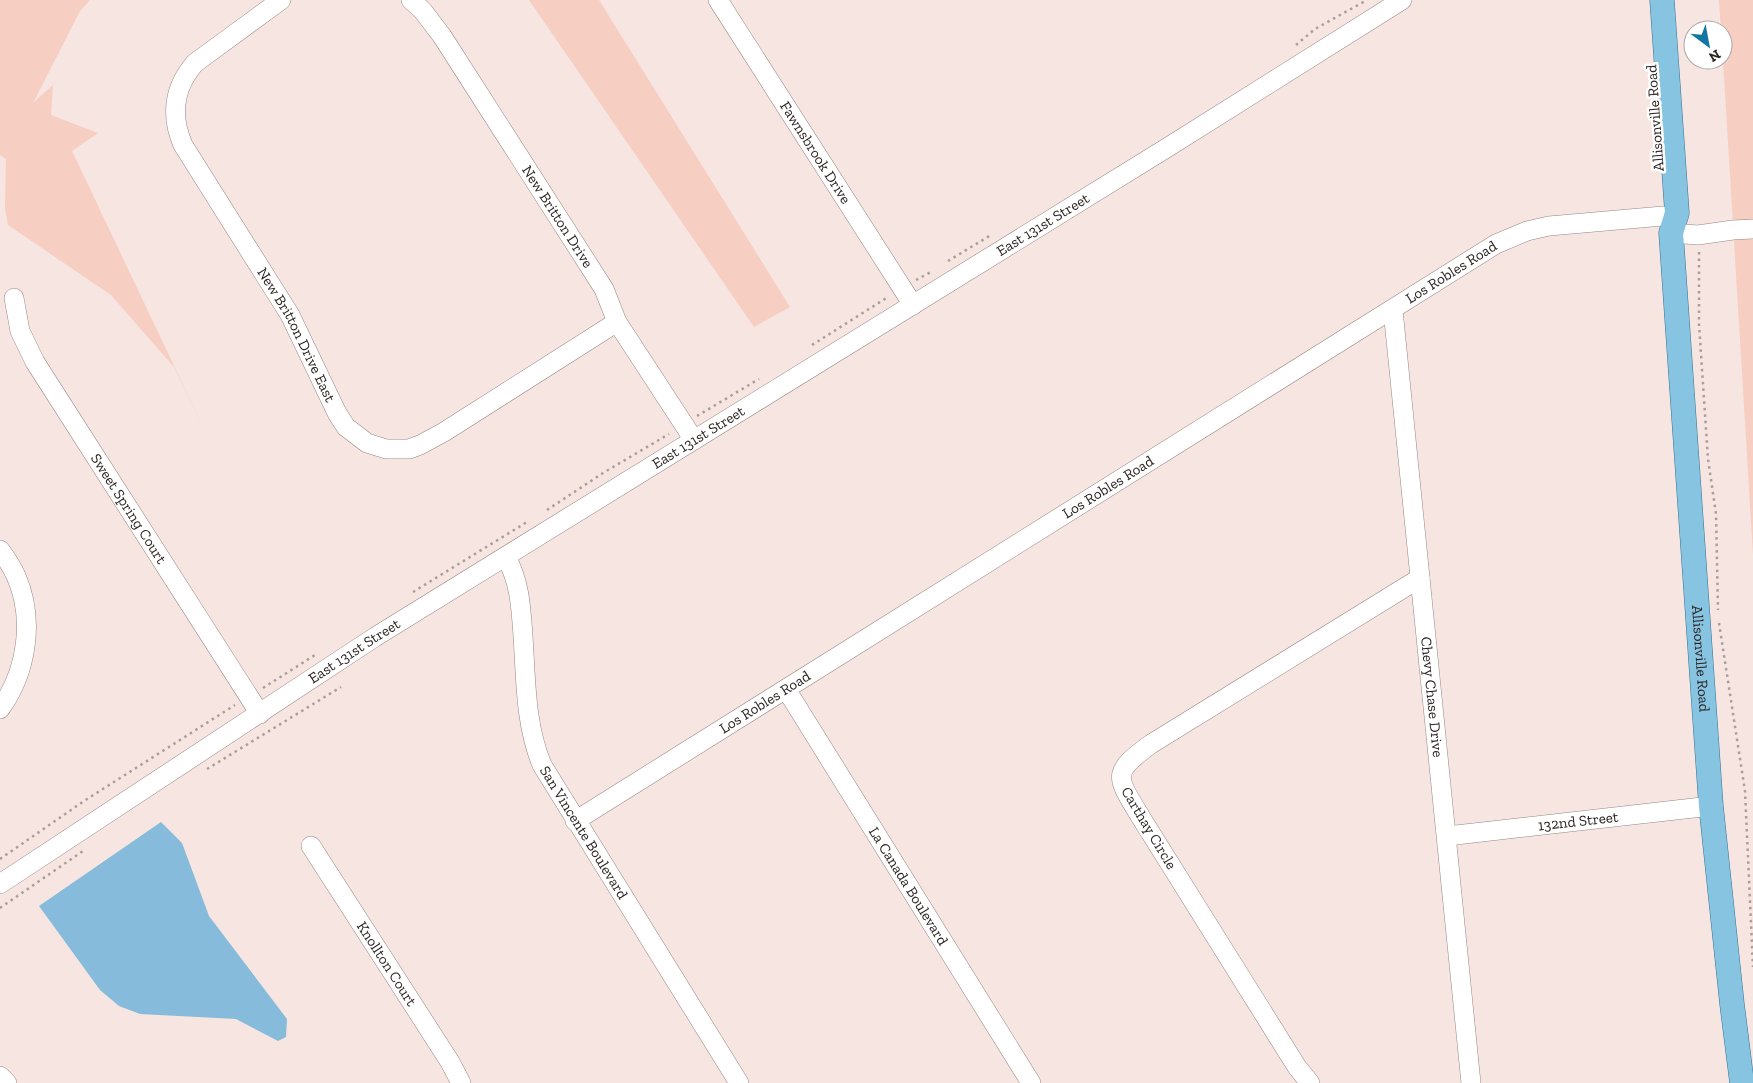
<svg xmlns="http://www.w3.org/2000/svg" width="1753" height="1083" font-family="'Zilla Slab',serif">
	<rect width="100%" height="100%" fill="#f6e5e0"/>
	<!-- green -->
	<g fill="#f6cec2">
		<path d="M0,0H90L80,11L33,103L53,85L51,115L98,133L72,151L204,429L174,367L111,295L8,225L5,208L6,159L0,155Z"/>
		<path d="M529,0H599L790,307L754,327Z"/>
		<path d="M1719,0H1753V554L1723,60V30H1721Z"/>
	</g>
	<!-- water -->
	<path fill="#86bbdb" d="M161,822L182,843L209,916L287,1019L286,1037L278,1041L236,1019L140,1014L119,1006L100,990L39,906Z"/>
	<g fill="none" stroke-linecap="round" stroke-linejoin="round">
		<!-- minor casing -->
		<g stroke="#968782" stroke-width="20">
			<g id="minor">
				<path id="s1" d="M281,0L195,63C174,87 170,115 183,145L290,315L337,413L346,427L367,443L386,449H409L420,445L444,432L617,322"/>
				<path id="s2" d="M411,0L423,11L442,36L604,289L617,322L694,440"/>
				<path id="s3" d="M718,0L913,305"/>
				<path d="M1671,233L1698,235L1733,230L1753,229"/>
				<path id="s4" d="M14,298L20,331L35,362L260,714"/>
				<path id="s5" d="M1393,310L1471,1083"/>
				<path d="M0,550C6,558 12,567 16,576C35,619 27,672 0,709"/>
				<path id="s6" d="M506,557C520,582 521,608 523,636C526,680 525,724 542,765L739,1083"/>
				<path id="s7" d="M786,689L1031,1083"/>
				<path id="s8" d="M575,821L1496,244L1527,231L1549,226L1663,216"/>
				<path id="s9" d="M1447,836L1711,806"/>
				<path id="s10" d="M311,846L450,1062L461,1083"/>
				<path id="s11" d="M0,884L375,637L1165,149L1402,0"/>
				<path d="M0,1076L7,1083"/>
				<path d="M1310,1083L1297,1067L1140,816C1116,776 1111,773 1151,744L1420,578"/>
			</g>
		</g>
		<!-- major casing -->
		<g stroke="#327292" stroke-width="25">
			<g id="major">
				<path id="s12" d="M1662,0L1677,213L1671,233L1711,806L1732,1004L1742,1083"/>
			</g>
		</g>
		<!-- path -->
		<g stroke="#ab9e9a" stroke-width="2.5" stroke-dasharray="2.5 4" stroke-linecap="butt">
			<path d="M1296,45L1315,29L1367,0"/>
			<path d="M1699,252V324L1708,459L1716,514L1718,610"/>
			<path d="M948,261L991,235"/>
			<path d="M916,280L931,272"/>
			<path d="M812,345L888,297"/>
			<path d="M697,416L759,379"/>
			<path d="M547,510L603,473L669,434"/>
			<path d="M413,592L527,522"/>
			<path d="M1719,623L1745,791L1753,967"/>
			<path d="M263,688L315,655"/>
			<path d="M207,769L341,687"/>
			<path d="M0,859L84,801L235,705"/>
			<path d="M0,908L83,851"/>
		</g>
		<!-- minor -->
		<use href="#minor" stroke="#fff" stroke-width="19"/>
		<!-- major -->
		<use href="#major" stroke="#87c4e2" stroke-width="24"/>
	</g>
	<g text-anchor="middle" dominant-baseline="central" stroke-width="5" stroke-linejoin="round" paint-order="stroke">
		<!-- street labels -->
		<g font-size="15" fill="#2a2422" stroke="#fff">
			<text transform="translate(1655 118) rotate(-94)">Allisonville Road</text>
			<text stroke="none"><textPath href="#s3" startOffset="181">Fawnsbrook Drive</textPath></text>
			<text stroke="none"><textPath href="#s2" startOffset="262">New Britton Drive</textPath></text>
			<text stroke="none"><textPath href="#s11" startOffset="1234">East 131st Street</textPath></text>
			<text stroke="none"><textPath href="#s8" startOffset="1034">Los Robles Road</textPath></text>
			<text stroke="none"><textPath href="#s1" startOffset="416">New Britton Drive East</textPath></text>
			<text stroke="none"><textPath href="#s11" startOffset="829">East 131st Street</textPath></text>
			<text stroke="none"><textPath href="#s8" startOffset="629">Los Robles Road</textPath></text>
			<text stroke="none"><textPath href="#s4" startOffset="242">Sweet Spring Court</textPath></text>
			<text stroke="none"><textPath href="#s11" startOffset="424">East 131st Street</textPath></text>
			<text stroke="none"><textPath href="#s12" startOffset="661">Allisonville Road</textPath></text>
			<text stroke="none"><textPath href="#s5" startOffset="389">Chevy Chase Drive</textPath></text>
			<text stroke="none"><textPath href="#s8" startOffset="224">Los Robles Road</textPath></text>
			<text stroke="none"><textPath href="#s9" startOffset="132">132nd Street</textPath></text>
			<text transform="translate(1149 828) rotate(59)">Carthay Circle</text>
			<text stroke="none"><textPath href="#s6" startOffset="292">San Vincente Boulevard</textPath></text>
			<text stroke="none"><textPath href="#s7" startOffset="232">La Canada Boulevard</textPath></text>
			<text stroke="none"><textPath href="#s10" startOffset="140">Knollton Court</textPath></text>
		</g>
	</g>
	<!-- north arrow -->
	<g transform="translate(1708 45) rotate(148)"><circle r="24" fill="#ffffff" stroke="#aaa7a7"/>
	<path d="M0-4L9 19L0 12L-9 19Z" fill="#1376a2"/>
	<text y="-8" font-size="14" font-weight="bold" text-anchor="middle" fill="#2a2422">N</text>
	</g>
</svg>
